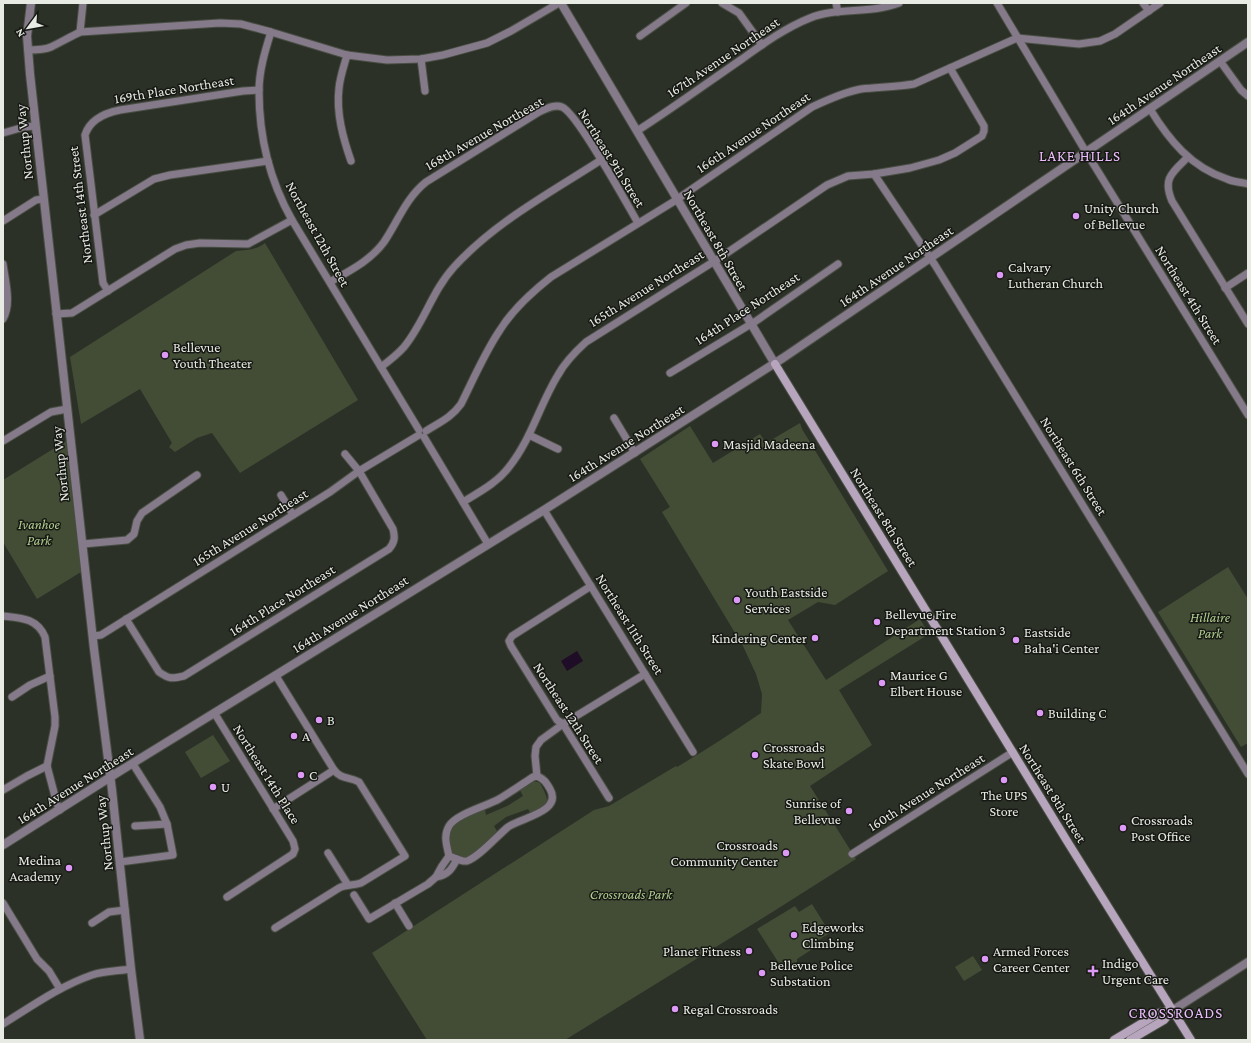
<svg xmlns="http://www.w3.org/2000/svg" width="1251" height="1043" font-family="'Crimson Pro',serif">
	<rect width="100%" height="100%" fill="#2c3127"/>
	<!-- green -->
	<g fill="#434d36">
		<path d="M265,243L358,400L240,473L212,433L197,438L175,452L169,447L172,443L140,389L81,424L70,357L236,251C247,250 256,250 265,243Z"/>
		<path d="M800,423L802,429L888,571L835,605L818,602L788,620L826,680L920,619L929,634L839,690L872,745L810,786L856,859L774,911L565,1040H427L372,953L594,810L609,806L676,766L677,767C706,750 733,732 761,713L762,694L756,674L743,646L662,512L670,507L640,459L690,426L713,463L760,434L766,443Z"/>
		<path d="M66,441L81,572L37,599L3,542V480Z"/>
		<path d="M1228,567L1248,599V743L1241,747L1158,612Z"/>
		<path d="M213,735L230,761L201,778L185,752Z"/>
		<path d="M534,781L540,783C550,802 551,804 531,814L528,809L506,817L494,826L497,831C488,841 464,871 451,851C448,846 448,835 450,829C455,820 475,813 485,809L486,815L507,806L523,796L520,790Z"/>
		<path d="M812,904L830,933L812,944L814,948L797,959V962L786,970L784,967L782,968L757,929L795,906L799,912Z"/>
		<path d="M973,956L982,970L964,981L955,967Z"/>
	</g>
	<!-- water -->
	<path fill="#1f0c26" d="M577,651L583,661L567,671L561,661Z"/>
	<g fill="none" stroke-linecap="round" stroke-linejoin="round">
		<!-- minor casing -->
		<g stroke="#4a4f45" stroke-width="9">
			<g id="minor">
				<path d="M722,3L739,13L762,45"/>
				<path d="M836,3L838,12"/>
				<path d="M997,3L1086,152L1248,415"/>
				<path d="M1143,3L1149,11"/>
				<path d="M80,32L83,3"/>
				<path d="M271,32C265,51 259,71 259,91C259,136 270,181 292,220L419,430"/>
				<path d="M640,36L686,3"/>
				<path d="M28,50C36,50 44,50 51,47C61,42 70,37 80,32L220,23L241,24L271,32L347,55L387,60L421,59L443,55L487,43L511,31L559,3"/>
				<path d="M347,55C344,66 340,77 339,88C336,113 343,138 351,161"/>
				<path d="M421,59L425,91"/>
				<path d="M1220,61L1241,90L1248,96"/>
				<path d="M1150,109C1169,140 1191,167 1227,179C1233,182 1241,182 1248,184"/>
				<path d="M637,131C673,108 707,83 742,59C763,44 785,28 810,18C837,7 870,14 899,3"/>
				<path d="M3,133L24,127L35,126"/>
				<path d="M1188,157C1173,172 1162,178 1172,201L1248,324"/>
				<path d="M874,174L935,265L1248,774"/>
				<path d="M94,215L154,179L170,175L268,161"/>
				<path d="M3,221L36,200L43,199"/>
				<path d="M3,264C5,280 12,304 3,319"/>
				<path d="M330,282C349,271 370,261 384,242C398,221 406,198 426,182L539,112C546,109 554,104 562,107C577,113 627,204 638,223"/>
				<path d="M1225,288L1248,273"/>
				<path d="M108,291L103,283L85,135C90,119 105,113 120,110L243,91L259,90"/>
				<path d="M56,314L72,313L175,249L186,245L200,243L248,244L292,220"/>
				<path d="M381,367C389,361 397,355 404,347C424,323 432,291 454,267C495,222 550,193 601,160"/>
				<path d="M670,373L756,321L838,264"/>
				<path d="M614,418L635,453"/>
				<path d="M426,431C440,422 451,418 461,404C473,380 485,352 500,330C513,309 532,292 551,277L673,202L812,107C827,100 844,92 861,89C879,87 896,87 914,84L1017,38L1079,44L1100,41L1115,34L1160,3"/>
				<path d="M529,435L558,449"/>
				<path d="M424,437L488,544"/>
				<path d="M3,441L51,412L67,409"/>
				<path d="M281,495L293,515"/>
				<path d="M463,502C479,492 497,483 509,467C531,440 540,404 558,375C565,362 575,352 586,342L721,257L827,185L848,176L874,174L910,168L939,160L955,153L982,136L984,131V126L950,68"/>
				<path d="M544,510L693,752"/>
				<path d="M83,544L127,540L134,534L137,521L142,513L197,475"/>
				<path d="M591,586L512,636L509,641L511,646L557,720L563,724L609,798"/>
				<path d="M3,616C21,618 37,618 45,637L55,717V726L47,766L57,804L60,810"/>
				<path d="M126,619L159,672C169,679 172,679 184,676L389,549C395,542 395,537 393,529L359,471L345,454"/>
				<path d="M93,636L101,635L330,492L359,471L419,435"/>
				<path d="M12,697L30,685L50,676"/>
				<path d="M215,714L293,841L295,849L293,854L227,897"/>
				<path d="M537,776C544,779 546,782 550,789C563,812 520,818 508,827C497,836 479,857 467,861C461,862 455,858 449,856C447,846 443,836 449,826C456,814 487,806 499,799C511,792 522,784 533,777Z"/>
				<path d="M537,776L535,756L536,747L541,740L563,724L645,674"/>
				<path d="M3,790L27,776L47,766"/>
				<path d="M273,809L334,770"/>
				<path d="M135,826L167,824"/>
				<path d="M328,853L348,885"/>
				<path d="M852,854L1013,752"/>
				<path d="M120,862L173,855L167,824L160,807L133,764"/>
				<path d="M436,877C448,875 452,869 457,859"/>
				<path d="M354,895L369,919L428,884L436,877L442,866L449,856"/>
				<path d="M3,903L37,959L49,971L60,989"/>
				<path d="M395,903L409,926"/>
				<path d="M92,923L109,912L125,910"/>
				<path d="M275,928L339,888C346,884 353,886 361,883L405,856L359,782C348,776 342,780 334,770L276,676"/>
				<path d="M3,1024C32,1006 60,986 92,975C104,971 118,971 131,969"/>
			</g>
		</g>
		<!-- tertiary casing -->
		<g stroke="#4a4f45" stroke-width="10">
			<g id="tertiary">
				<path d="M31,3L27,36L30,74L94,649L112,790L131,969L140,1040"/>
				<path d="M561,3L775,364"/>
				<path d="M3,845L120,771L544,510L783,358L1248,42"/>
				<path d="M1173,1010L1248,962"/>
			</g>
		</g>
		<!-- secondary casing -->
		<g stroke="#4a4f45" stroke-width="10">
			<g id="secondary">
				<path d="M775,364L1067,841L1191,1040"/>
				<path d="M1114,1040L1159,1013L1173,1010"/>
				<path d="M1130,1040L1164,1020L1173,1010"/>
			</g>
		</g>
		<!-- minor -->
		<use href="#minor" stroke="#857a89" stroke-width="7"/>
		<!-- tertiary -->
		<use href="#tertiary" stroke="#857a89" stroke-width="8"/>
		<!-- secondary -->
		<use href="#secondary" stroke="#b6a5bd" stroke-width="8"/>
	</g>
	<!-- markers -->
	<g fill="#dc99f5" stroke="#161813" stroke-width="1.5">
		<circle cx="1076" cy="216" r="4"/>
		<circle cx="1000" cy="275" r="4"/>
		<circle cx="165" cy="355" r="4"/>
		<circle cx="715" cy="444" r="4"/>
		<circle cx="737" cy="600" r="4"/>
		<circle cx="877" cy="622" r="4"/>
		<circle cx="815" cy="638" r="4"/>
		<circle cx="1016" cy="640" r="4"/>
		<circle cx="882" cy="683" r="4"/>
		<circle cx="1040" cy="713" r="4"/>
		<circle cx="319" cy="720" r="4"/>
		<circle cx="294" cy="736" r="4"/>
		<circle cx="755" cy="755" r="4"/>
		<circle cx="301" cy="775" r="4"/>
		<circle cx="1004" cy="780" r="4"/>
		<circle cx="213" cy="787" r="4"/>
		<circle cx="849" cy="811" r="4"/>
		<circle cx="1123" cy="828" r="4"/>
		<circle cx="786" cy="853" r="4"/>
		<circle cx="69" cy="868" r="4"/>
		<circle cx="794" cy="935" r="4"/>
		<circle cx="749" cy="951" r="4"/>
		<circle cx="985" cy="959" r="4"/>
		<path d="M1091 965h4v4h4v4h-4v4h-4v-4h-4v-4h4z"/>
		<circle cx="762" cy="973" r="4"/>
		<circle cx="675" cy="1009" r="4"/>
	</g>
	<g text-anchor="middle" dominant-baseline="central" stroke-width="3" stroke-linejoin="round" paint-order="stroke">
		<!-- street labels -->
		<g font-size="14" fill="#e8ebe4" stroke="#161813">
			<text transform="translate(723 57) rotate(-34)">167th Avenue Northeast</text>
			<text transform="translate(1164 84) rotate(-34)">164th Avenue Northeast</text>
			<text transform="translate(174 89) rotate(-9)">169th Place Northeast</text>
			<text transform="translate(753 132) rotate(-34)">166th Avenue Northeast</text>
			<text transform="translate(484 133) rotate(-30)">168th Avenue Northeast</text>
			<text transform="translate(24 142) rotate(-96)">Northup Way</text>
			<text transform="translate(612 158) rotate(58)">Northeast 9th Street</text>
			<text transform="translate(80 205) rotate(-97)">Northeast 14th Street</text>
			<text transform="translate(318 234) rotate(61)">Northeast 12th Street</text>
			<text transform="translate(716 240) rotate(60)">Northeast 8th Street</text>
			<text transform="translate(896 266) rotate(-34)">164th Avenue Northeast</text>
			<text transform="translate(646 288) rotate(-32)">165th Avenue Northeast</text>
			<text transform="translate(1189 295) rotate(58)">Northeast 4th Street</text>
			<text transform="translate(747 308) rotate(-33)">164th Place Northeast</text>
			<text transform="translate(626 443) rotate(-32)">164th Avenue Northeast</text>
			<text transform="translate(60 464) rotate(-96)">Northup Way</text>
			<text transform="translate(1074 466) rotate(58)">Northeast 6th Street</text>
			<text transform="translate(884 517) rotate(58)">Northeast 8th Street</text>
			<text transform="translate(250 527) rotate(-32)">165th Avenue Northeast</text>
			<text transform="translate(282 600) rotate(-32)">164th Place Northeast</text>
			<text transform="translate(350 614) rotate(-32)">164th Avenue Northeast</text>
			<text transform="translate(630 624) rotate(58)">Northeast 11th Street</text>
			<text transform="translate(569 713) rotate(57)">Northeast 12th Street</text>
			<text transform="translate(267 774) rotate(58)">Northeast 14th Place</text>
			<text transform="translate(75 785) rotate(-32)">164th Avenue Northeast</text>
			<text transform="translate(926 792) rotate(-32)">160th Avenue Northeast</text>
			<text transform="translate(1053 793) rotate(58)">Northeast 8th Street</text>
			<text transform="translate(104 833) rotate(-96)">Northup Way</text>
		</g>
		<!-- poi labels -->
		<g font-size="14" fill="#e8ebe4" stroke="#161813" text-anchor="start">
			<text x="1084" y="208">Unity Church<tspan x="1084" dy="16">of Bellevue</tspan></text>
			<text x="1008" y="267">Calvary<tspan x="1008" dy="16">Lutheran Church</tspan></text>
			<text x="173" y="347">Bellevue<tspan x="173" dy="16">Youth Theater</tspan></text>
			<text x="723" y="444">Masjid Madeena</text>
			<text x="745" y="592">Youth Eastside<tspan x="745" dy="16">Services</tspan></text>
			<text x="885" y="614">Bellevue Fire<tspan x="885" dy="16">Department Station 3</tspan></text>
			<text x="1024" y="632">Eastside<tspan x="1024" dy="16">Baha'i Center</tspan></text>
			<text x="807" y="638" text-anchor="end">Kindering Center</text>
			<text x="890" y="675">Maurice G<tspan x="890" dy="16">Elbert House</tspan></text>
			<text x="1048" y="713">Building C</text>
			<text x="327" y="720">B</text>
			<text x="302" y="736">A</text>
			<text x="763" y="747">Crossroads<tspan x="763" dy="16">Skate Bowl</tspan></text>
			<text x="309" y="775">C</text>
			<text x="221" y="787">U</text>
			<text x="1004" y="795" text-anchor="middle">The UPS<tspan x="1004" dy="16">Store</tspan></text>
			<text x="841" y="803" text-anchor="end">Sunrise of<tspan x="841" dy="16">Bellevue</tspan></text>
			<text x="1131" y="820">Crossroads<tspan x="1131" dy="16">Post Office</tspan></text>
			<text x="778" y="845" text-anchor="end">Crossroads<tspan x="778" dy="16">Community Center</tspan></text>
			<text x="61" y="860" text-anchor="end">Medina<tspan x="61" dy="16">Academy</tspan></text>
			<text x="802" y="927">Edgeworks<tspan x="802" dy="16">Climbing</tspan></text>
			<text x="741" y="951" text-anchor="end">Planet Fitness</text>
			<text x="993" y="951">Armed Forces<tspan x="993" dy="16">Career Center</tspan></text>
			<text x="1102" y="963">Indigo<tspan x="1102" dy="16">Urgent Care</tspan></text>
			<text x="770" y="965">Bellevue Police<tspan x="770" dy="16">Substation</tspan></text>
			<text x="683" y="1009">Regal Crossroads</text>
		</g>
		<!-- park labels -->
		<g font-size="14" font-style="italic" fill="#b2cd91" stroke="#161813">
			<text x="39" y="524">Ivanhoe<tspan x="39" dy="16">Park</tspan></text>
			<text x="1210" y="617">Hillaire<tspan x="1210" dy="16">Park</tspan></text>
			<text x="631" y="894">Crossroads Park</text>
		</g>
		<!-- neighbourhood labels -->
		<g font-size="15" letter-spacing="1" fill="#ecbdfd" stroke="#161813">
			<text x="1080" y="156">LAKE HILLS</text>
			<text x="1176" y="1013">CROSSROADS</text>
		</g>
	</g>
	<!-- border -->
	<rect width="1251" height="1043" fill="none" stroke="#e8ebe4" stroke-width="8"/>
	<!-- north arrow -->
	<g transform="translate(28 28) rotate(238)" stroke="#161813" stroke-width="3" paint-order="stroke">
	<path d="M0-3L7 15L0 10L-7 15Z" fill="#e8ebe4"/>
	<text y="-6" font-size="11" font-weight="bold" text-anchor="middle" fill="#e8ebe4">N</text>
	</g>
</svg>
